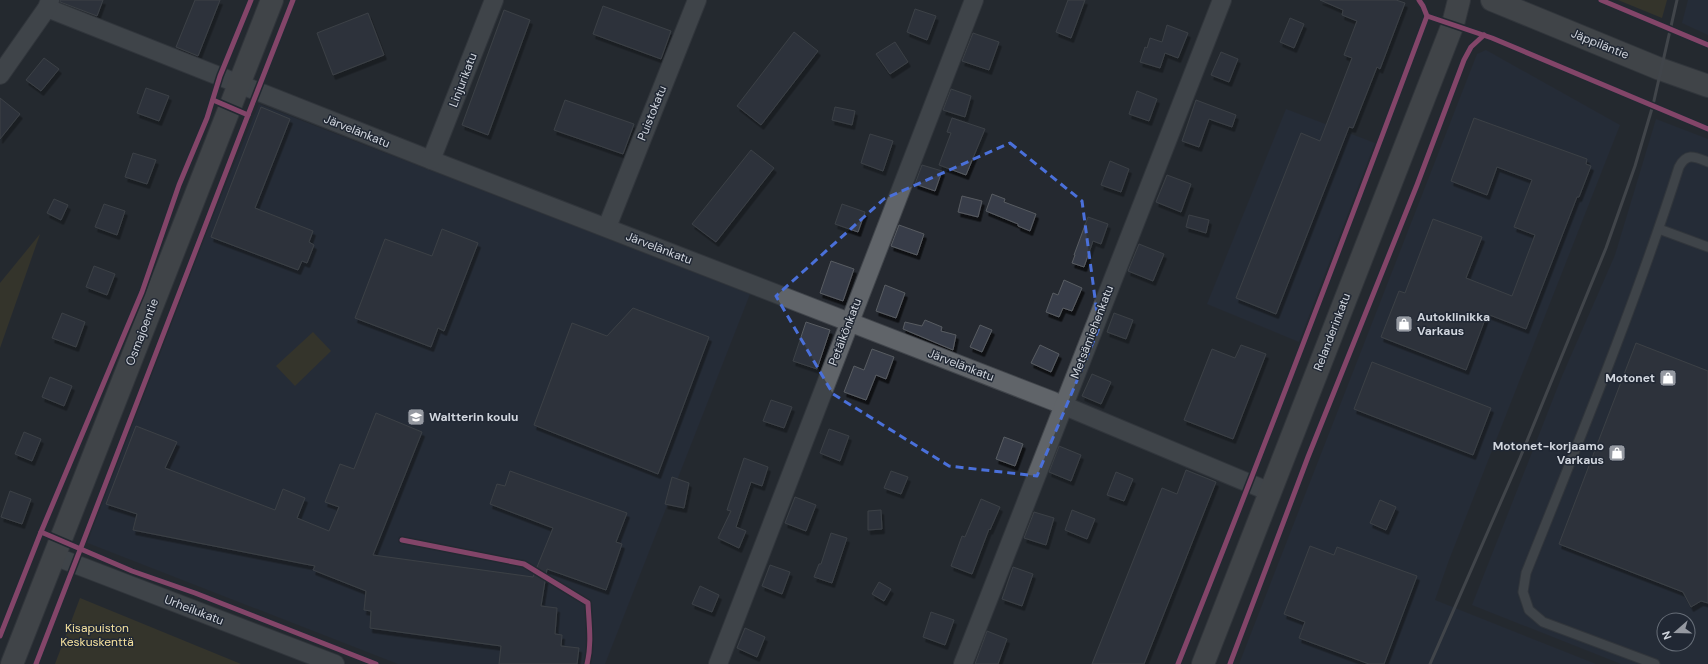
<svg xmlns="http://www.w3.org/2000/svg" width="1708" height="664" font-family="'DM Sans',sans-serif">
	<defs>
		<filter id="shadow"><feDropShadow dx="2.5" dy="4.5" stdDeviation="0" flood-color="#0009"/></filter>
	</defs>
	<rect width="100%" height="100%" fill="#252930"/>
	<!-- built -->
	<g fill="#272f40" fill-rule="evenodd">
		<path d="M1688,0H1708V35L1682,23Z"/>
		<path d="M1486,50L1620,125L1449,560L1435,600L1596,664H1239L1477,54Z"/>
		<path d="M259,104L750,294L605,664H398L80,540Z"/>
		<path d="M1286,109L1375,143L1299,342L1207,304Z"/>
		<path d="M1656,119L1708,139V664H1621L1472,605L1562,376L1615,255ZM1664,620H1688V644H1664Z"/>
	</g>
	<!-- green -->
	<g fill="#484026">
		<path d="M1618,0H1667L1662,18Z"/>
		<path d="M40,234L0,348V283Z"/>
		<path d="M313,332L331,351L295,386L276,366Z"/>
		<path d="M80,598L241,664H55Z"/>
	</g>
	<!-- building -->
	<g fill="#393e48" stroke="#585c62" filter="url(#shadow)">
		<path d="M60,0H103L97,16L60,2Z"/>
		<path d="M195,0H220L198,56L176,47Z"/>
		<path d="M1068,0H1085L1071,38L1056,32Z"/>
		<path d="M1320,0H1396L1405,3L1380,69L1377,67L1353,128L1349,127L1276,314L1236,298L1301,133L1320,141L1352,58L1344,55L1357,21L1342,15L1343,10Z"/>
		<path d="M603,6L671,31L661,59L593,34Z"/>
		<path d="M915,9L936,16L927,40L907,32Z"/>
		<path d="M504,10L530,20L488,135L462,125Z"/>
		<path d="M368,13L384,55L333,75L317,33Z"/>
		<path d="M1290,18L1304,24L1294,48L1280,42Z"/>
		<path d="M1167,25L1188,33L1178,58L1165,53L1160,68L1140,62L1145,47L1147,48L1150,38L1162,42Z"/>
		<path d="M794,32L818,51L761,125L737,106Z"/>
		<path d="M973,33L999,42L989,70L962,61Z"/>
		<path d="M895,42L908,62L890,74L876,54Z"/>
		<path d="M1221,52L1238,59L1229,82L1211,75Z"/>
		<path d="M44,58L59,69L41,91L26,80Z"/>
		<path d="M146,88L169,96L159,121L137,113Z"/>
		<path d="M951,89L971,96L965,117L943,110Z"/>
		<path d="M1137,91L1157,99L1149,121L1129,114Z"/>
		<path d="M0,98L20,114L0,139Z"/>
		<path d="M565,100L634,124L623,154L554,130Z"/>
		<path d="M1196,100L1236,115L1232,127L1209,119L1199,147L1182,141Z"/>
		<path d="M261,107L290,119L255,208L313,231L309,242L314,245L307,263L302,261L298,270L211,237Z"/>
		<path d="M835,107L855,111L852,125L832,120Z"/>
		<path d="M952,118L985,129L966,175L939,165L951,133L947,132Z"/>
		<path d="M1474,118L1587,159L1586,164L1591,166L1579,197H1577L1526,329L1487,314L1466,370L1381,337L1399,291L1405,293L1433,219L1482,237L1466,278L1512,296L1535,235L1514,227L1532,180L1497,167L1487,195L1451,181Z"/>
		<path d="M870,134L893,141L883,171L861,163Z"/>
		<path d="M751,150L774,168L716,242L692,224Z"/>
		<path d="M133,153L156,160L147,184L125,177Z"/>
		<path d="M1110,161L1129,169L1121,192L1101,185Z"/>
		<path d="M922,165L942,171L935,191L915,184Z"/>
		<path d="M1167,175L1191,184L1181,212L1156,202Z"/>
		<path d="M992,194L1005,199L1004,202L1036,214L1030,231L1018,226V224L986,211Z"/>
		<path d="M962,196L982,201L978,217L958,212Z"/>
		<path d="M54,199L68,205L61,220L47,213Z"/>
		<path d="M104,204L125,211L117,235L95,227Z"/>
		<path d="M842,204L865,212L858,232L835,224Z"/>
		<path d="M1189,215L1209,220L1206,233L1186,227Z"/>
		<path d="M1088,217L1108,224L1101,244L1093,241L1084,267L1072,263L1075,255H1074Z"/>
		<path d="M899,225L924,234L917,255L891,246Z"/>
		<path d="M442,229L478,243L444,331L438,328L431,347L355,318L385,239L432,256Z"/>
		<path d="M1139,244L1164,254L1153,281L1128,271Z"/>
		<path d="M831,261L854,269L843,301L820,293Z"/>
		<path d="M94,266L115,274L107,295L86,287Z"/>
		<path d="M1064,280L1082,288L1072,311L1063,308L1059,317L1046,312L1053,293L1058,295Z"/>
		<path d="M885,285L905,293L896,318L876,311Z"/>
		<path d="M633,308L709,337L658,474L534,425L572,323L607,336Z"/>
		<path d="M62,313L85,322L76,347L52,338Z"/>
		<path d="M1114,313L1133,320L1126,339L1107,332Z"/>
		<path d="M925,320L942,327L941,331L956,335L953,350L903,329L905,322L922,326Z"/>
		<path d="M806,322L830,330L817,369L793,361Z"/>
		<path d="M980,325L992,330L982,352L970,347Z"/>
		<path d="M1636,343L1708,371V603L1701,601L1691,607L1683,592L1559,544Z"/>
		<path d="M1040,345L1059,354L1051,372L1031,363Z"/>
		<path d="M1241,345L1266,354L1233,439L1184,420L1212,349L1235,358Z"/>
		<path d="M872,349L894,357L886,379L876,375L866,400L844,392L854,366L864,370Z"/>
		<path d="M1372,362L1491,408L1473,455L1354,409Z"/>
		<path d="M1092,374L1111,382L1101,404L1082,396Z"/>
		<path d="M50,377L72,386L64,406L42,397Z"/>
		<path d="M771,400L792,407L784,428L763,421Z"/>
		<path d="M376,413L422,432L373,555L533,577L553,528L490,504L497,484L505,486L510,471L627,513L616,542L622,544L606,590L547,569L541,606L557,608L555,634L562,635L561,646L579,648L577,664H499L501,646L370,628L371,611L364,610L366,591L313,570L315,566L133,530L137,514L106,504L136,426L177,442L165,468L275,510L283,489L305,498L297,518L329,531L339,507L325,502L340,464L354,469Z"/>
		<path d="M829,429L849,436L840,461L820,453Z"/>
		<path d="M24,432L41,439L32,461L15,454Z"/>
		<path d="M1004,437L1023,444L1015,466L996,459Z"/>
		<path d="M1059,446L1081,455L1071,481L1049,472Z"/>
		<path d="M744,458L768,467L762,486L751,482L736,527L746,531L739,548L718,538L731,511L727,510Z"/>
		<path d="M1186,470L1216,482L1144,664H1092L1162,488L1177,494Z"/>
		<path d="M891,471L908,477L901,494L884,488Z"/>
		<path d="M1116,472L1133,479L1124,501L1107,495Z"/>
		<path d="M672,477L689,483L684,508L665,504Z"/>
		<path d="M10,491L31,499L22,524L1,517Z"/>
		<path d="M795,497L816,505L806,531L785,523Z"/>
		<path d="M981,499L1000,507L990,530L989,529L972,574L951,566L962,536L965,537Z"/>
		<path d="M1380,500L1396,507L1386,530L1370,523Z"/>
		<path d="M881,510L882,529L868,530V511Z"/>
		<path d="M1072,510L1095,519L1087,539L1065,530Z"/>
		<path d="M1034,512L1054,518L1046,545L1024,538Z"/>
		<path d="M831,533L847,538L832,583L814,577L819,564H821Z"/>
		<path d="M1310,546L1334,555L1337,547L1417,576L1384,664H1369L1299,638L1305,622L1284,614Z"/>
		<path d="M770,565L790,572L782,594L762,586Z"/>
		<path d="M1013,567L1033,574L1022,606L1002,599Z"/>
		<path d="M879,582L891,589L884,601L872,594Z"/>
		<path d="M700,586L719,595L712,612L692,604Z"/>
		<path d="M931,612L954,620L945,645L923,637Z"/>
		<path d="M745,628L765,637L757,657L737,648Z"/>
		<path d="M987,631L1007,639L998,664H975Z"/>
	</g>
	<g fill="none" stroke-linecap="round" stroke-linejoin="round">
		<!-- lane casing -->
		<g stroke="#41454b" stroke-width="11">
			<g id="lane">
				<path d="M1659,229L1708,247"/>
				<path d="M1655,664L1543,622L1529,610L1523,592L1526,573C1580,438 1635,305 1679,167C1687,152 1695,157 1708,162"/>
			</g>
		</g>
		<!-- street casing -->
		<g stroke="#41454b" stroke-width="20">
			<g id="street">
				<path d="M47,8L431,160L1053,401L1270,492"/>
				<path d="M0,75L47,8L50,0"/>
				<path d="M431,160L494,0"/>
				<path d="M607,227L697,0"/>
				<path d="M54,556L335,664"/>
				<path d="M718,664L974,0"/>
				<path d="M963,664L1222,0"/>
			</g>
		</g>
		<!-- secondary casing -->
		<g stroke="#41454b" stroke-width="24">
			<g id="secondary">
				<path d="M1492,0L1660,69L1708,86"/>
				<path d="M12,664L272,0"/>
				<path d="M1203,664L1453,24L1459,0"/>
			</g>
		</g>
		<!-- lane -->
		<use href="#lane" stroke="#606469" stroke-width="9"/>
		<!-- street -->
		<use href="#street" stroke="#606469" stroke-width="18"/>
		<!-- secondary -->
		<use href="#secondary" stroke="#636466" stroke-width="22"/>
		<!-- rail -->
		<path stroke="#64676c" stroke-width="3" d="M1430,664L1520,458L1606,248L1635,166L1653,105L1677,0"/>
		<!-- cycleway casing -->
		<g stroke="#212834" stroke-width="8">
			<g id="cycleway">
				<path d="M1601,0L1708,45"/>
				<path d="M1427,16L1492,38L1708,129"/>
				<path d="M213,100L248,115L293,0"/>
				<path d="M41,532L132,571L195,593L376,664"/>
				<path d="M402,540L524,564L588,603C589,624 592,644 587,664"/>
				<path d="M0,636L41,532L142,292L179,185L207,118L220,76L251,0"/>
				<path d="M36,664L248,115"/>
				<path d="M1178,664C1264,449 1346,233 1427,16L1423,6L1419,0"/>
				<path d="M1230,664L1308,457L1417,185L1464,60L1471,47L1484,35"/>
			</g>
		</g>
		<!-- cycleway -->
		<use href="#cycleway" stroke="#f766af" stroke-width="5"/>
	</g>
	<!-- marked area -->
	<path d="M0 0H1708V664H0ZM1010,143L1082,201L1099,328L1037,476L949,466L833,394L776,296L884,199Z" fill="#252930" fill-opacity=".55" fill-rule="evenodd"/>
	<path fill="none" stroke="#4a70da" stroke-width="3" stroke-dasharray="8 5" stroke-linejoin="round" d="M1010,143L1082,201L1099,328L1037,476L949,466L833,394L776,296L884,199Z"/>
	<!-- icons -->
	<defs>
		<g id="shop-square" transform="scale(0.9)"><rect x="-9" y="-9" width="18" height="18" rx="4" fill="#9599a1" stroke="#212834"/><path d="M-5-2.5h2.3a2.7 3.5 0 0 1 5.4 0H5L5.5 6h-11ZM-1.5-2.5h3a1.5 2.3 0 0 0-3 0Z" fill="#fff"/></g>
		<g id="school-square" transform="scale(0.9)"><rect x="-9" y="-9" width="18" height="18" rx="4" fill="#9599a1" stroke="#212834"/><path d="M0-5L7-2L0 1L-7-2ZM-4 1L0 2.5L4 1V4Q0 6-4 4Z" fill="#fff"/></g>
	</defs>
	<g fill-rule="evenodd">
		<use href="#shop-square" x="1404" y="324"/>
		<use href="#shop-square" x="1668" y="378"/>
		<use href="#school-square" x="416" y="417"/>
		<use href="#shop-square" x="1617" y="453"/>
	</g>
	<g text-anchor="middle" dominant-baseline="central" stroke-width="3" stroke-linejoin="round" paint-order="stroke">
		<!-- street labels -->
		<g font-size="12" fill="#d1d6de" stroke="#212834">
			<text transform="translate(1600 44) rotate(22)">Jäppiläntie</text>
			<text transform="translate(463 80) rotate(-69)">Linjurikatu</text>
			<text transform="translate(652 113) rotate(-68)">Puistokatu</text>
			<text transform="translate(357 131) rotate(22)">Järvelänkatu</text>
			<text transform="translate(659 248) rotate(21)">Järvelänkatu</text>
			<text transform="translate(142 332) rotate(-69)">Osmajoentie</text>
			<text transform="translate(845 332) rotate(-69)">Petäikönkatu</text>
			<text transform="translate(1092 332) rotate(-69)">Metsämiehenkatu</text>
			<text transform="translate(1332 332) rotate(-69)">Relanderinkatu</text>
			<text transform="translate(961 365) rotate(21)">Järvelänkatu</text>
			<text transform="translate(194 610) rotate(21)">Urheilukatu</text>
		</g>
		<!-- poi labels -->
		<g font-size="12" font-weight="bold" fill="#d1d6de" stroke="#212834" text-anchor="start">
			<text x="1417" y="317">Autoklinikka<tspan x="1417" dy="14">Varkaus</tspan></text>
			<text x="1655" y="378" text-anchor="end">Motonet</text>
			<text x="429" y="417">Waltterin koulu</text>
			<text x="1604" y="446" text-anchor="end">Motonet-korjaamo<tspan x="1604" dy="14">Varkaus</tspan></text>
		</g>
		<!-- park labels -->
		<g font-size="12" fill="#f6e29d" stroke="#212834">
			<text x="97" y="628">Kisapuiston<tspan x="97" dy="14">Keskuskenttä</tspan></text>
		</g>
	</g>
	<!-- north arrow -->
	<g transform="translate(1676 632) rotate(250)"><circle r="19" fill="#212834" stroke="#676e78"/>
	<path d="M0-3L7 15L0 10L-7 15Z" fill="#9599a1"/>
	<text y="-6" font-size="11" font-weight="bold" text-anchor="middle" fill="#d1d6de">N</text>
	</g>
</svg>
